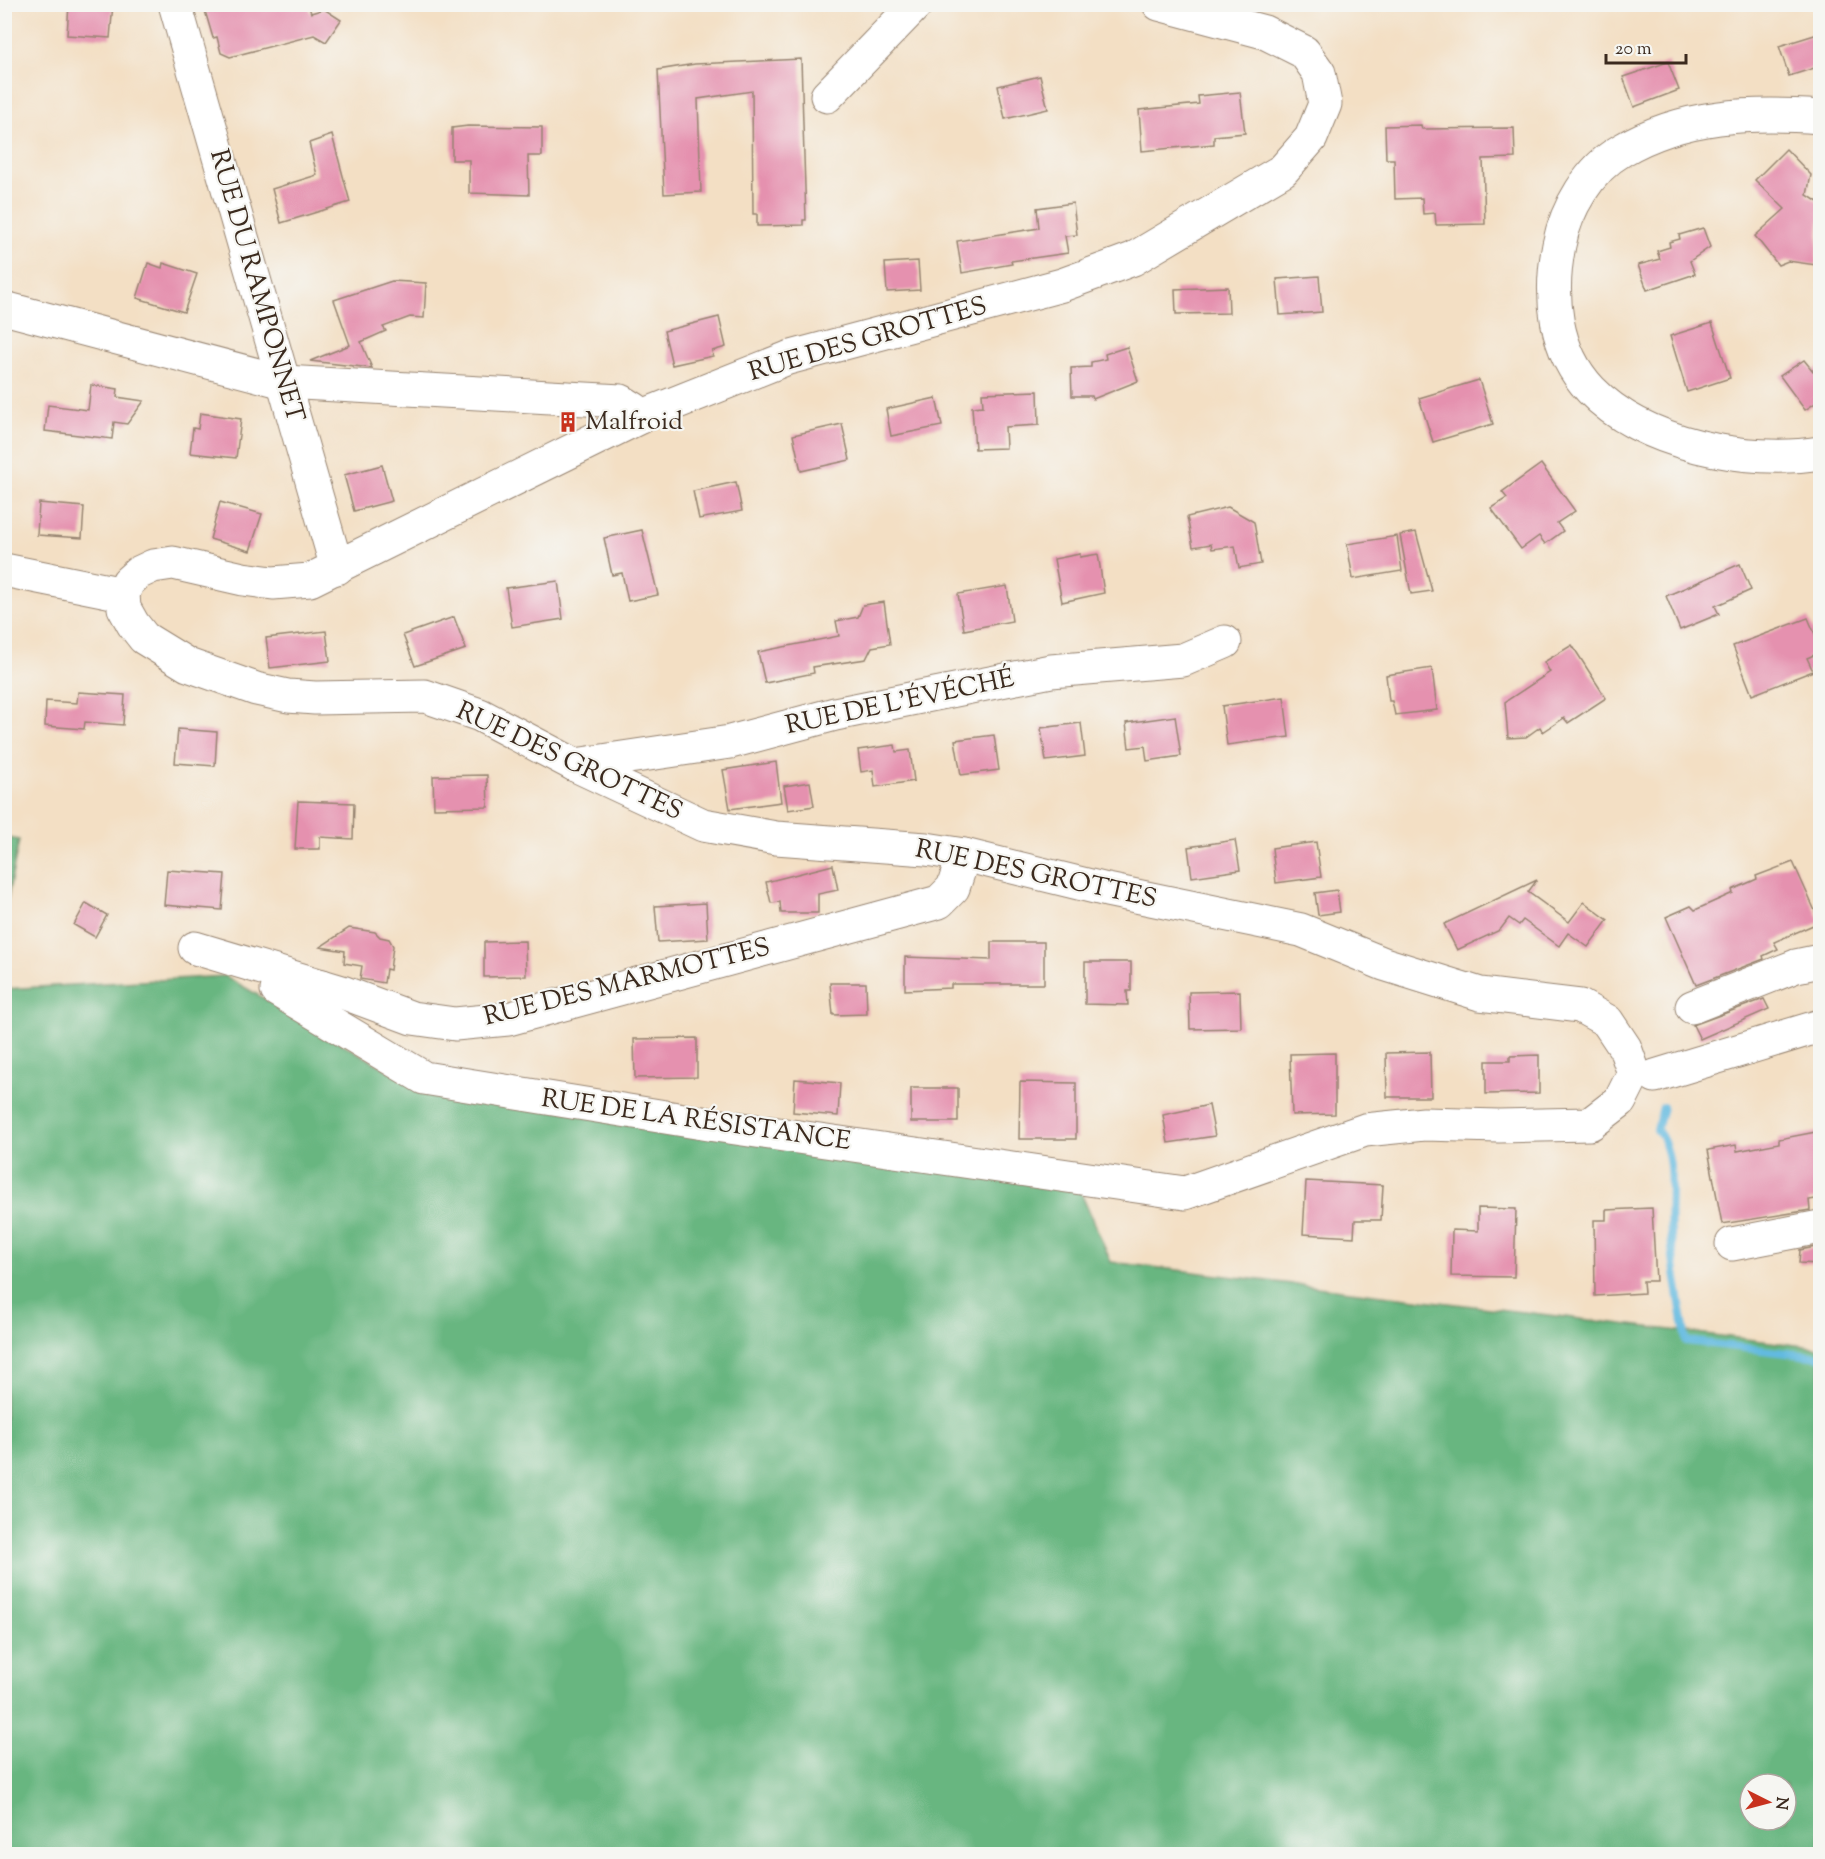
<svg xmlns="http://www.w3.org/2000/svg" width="1825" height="1859" font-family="'Sorts Mill Goudy',serif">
	<rect width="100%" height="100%" fill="#f6f6f2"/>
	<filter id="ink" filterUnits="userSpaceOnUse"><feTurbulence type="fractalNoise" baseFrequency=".0167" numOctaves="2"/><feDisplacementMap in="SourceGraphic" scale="12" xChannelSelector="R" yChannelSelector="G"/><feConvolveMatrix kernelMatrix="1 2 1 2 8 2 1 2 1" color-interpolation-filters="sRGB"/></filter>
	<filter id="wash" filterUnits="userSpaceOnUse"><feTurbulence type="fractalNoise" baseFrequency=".008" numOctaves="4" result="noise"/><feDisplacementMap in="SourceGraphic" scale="24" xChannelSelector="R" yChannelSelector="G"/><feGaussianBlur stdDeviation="1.35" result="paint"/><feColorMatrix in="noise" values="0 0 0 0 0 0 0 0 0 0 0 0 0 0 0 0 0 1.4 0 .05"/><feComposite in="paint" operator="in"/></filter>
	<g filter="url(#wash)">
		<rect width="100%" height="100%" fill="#f3dfc4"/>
		<!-- forest -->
		<g fill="#68b680" stroke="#52704f" stroke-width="1.5" fill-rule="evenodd">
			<path d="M5,837L19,840L5,911L4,837Z"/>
			<path d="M225,976L419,1088L1080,1191L1111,1262L1820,1348V1854H5V989ZM1750,1784H1786V1820H1750Z"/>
		</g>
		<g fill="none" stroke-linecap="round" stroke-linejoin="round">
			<!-- stream -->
			<path stroke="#62bae0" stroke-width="8" d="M1663,1107L1657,1130C1678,1155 1668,1202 1671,1234C1673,1270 1681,1306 1686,1341L1820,1357"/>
		</g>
		<g id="blocks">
			<!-- building -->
			<g fill="#e591af">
				<path d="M69,4H113L110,38L67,35Z"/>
				<path d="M203,4H308L311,13L324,9L341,20L326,42L314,35L230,57L221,53L217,37L213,38Z"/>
				<path d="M1821,33V66L1789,76L1779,46Z"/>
				<path d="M801,59L806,220H803V225L757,226V214H753L752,91L698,99L701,192L664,194L658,70L695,64Z"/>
				<path d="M1668,62L1679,90L1634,107L1623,77Z"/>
				<path d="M1040,76L1048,109L1005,119L998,86Z"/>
				<path d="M1240,92L1245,133L1214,136V144L1142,151L1139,110L1199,104L1198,96Z"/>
				<path d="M1421,125L1422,129L1514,128L1515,158L1483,159L1485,224L1436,225L1435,213L1423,214L1422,198L1395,199L1394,159H1386L1385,126Z"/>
				<path d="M468,126L542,127V156H528L529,195L469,193V160H452V128Z"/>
				<path d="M332,135L350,202L281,223L272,189L317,175L309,143Z"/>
				<path d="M1786,149L1811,175L1807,195L1821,204L1816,265L1788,261L1778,265L1755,236L1785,209L1755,180Z"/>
				<path d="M1073,203L1077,235L1065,236L1068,253L1011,261L1012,264L962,273L957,241L1039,228L1037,208Z"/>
				<path d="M1703,228L1710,247L1690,261L1695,274L1647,290L1638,265L1660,259L1657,251L1670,247L1669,242L1680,239L1679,235Z"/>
				<path d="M918,261L920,290L887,292L885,263Z"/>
				<path d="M148,263L162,268L163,263L197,274L184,312L137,298Z"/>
				<path d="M1319,276L1322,312L1280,315L1277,279Z"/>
				<path d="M392,281L426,283L424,318L410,317L383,327L386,331L361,342L372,368L310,361L350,345L334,300Z"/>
				<path d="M1228,287L1229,313L1176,314L1175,289Z"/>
				<path d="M719,317L726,347L712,351L713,356L672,365L664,331Z"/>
				<path d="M1712,323L1730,378L1687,392L1670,336Z"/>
				<path d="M1127,347L1138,381L1093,399L1092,396H1072L1071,368L1091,367V362L1106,359L1105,354Z"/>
				<path d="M1804,360L1813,371L1821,366V399L1805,410L1780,376Z"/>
				<path d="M1479,380L1493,424L1433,442L1419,398Z"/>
				<path d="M91,385L118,389L117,397L144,401L127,424L114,422L112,439L45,431L48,405L88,410Z"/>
				<path d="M1038,391L1039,425L1005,427L1006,448L975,449L972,407L983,406L982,393Z"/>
				<path d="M936,398L942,426L891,436L886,409Z"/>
				<path d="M200,413L241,419L236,458L190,453L193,428L198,429Z"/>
				<path d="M842,424L850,460L801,471L793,435Z"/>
				<path d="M1541,464L1575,511L1557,523L1563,531L1545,544L1539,536L1521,549L1491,508L1507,498L1502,492Z"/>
				<path d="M382,465L392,501L354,511L344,475Z"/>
				<path d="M736,482L742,511L699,519L693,491Z"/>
				<path d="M220,502L262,514L250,551L210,539Z"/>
				<path d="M39,503L84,507L82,538L37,535Z"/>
				<path d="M1228,507L1254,522L1261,564L1239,568L1235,546L1212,549L1211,544L1193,547L1187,517Z"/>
				<path d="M642,530L658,595L628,601L622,573L612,575L604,538Z"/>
				<path d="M1416,532L1432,591L1411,594L1400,535Z"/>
				<path d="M1397,536L1402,571L1353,579L1347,544Z"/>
				<path d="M1080,554V557L1098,554L1104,593L1062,602L1054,559Z"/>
				<path d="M1740,564L1751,590L1715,606L1719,614L1680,630L1666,596Z"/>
				<path d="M558,581L563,619L512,627L506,588Z"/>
				<path d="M1007,586L1012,621L964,630L958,594Z"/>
				<path d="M884,602L890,644L872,647L866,659L813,667L814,673L765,683L758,652L839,636L836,621L858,617L863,605Z"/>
				<path d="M454,617L466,649L415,666L403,635Z"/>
				<path d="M1808,618L1821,648V652L1807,658L1813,671L1752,695L1733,646Z"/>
				<path d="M326,631L330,661L270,668L266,638Z"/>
				<path d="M1572,645L1606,698L1568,723L1564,718L1543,732L1540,727L1526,737L1508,738L1505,702L1550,672L1544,662Z"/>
				<path d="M1432,668L1437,710L1395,715L1392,701H1389L1386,675Z"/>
				<path d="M78,692L125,695L123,725L85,722L84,729L45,726L46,701L77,703Z"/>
				<path d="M1284,697L1289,737L1227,745L1222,706Z"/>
				<path d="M1175,716L1181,756L1147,761L1145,746L1129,748L1126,723Z"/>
				<path d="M1081,723L1085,756L1046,761L1041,728Z"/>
				<path d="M178,729L217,732L215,766L175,763Z"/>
				<path d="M994,735L999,770L961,775L955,740Z"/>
				<path d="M895,745L896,752L910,750L914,781L875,787L873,770L861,772L858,750Z"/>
				<path d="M776,762L781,802L730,809L723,770Z"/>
				<path d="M487,775L488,807L434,808L433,776Z"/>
				<path d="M810,782L814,806L788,810L784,786Z"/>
				<path d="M298,801L354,803L353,839L320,837V849H295Z"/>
				<path d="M1235,840L1240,870L1192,877L1188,847Z"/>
				<path d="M1316,842L1321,877L1276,883L1272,848Z"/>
				<path d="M1793,862L1820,922L1774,942L1778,949L1763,956L1764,959L1696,985L1666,917L1691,906L1695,910L1733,893L1732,890L1757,879L1756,876Z"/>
				<path d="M833,865L838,890L818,894V913H781L780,902L771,903L766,882Z"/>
				<path d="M167,870L225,874L222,910L164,905Z"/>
				<path d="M1537,880L1528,892L1569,922L1584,902L1608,920L1588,947L1568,933L1559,946L1523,920L1519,925L1509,918L1500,930L1457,950L1444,924Z"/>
				<path d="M1337,890L1340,912L1318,915L1315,893Z"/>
				<path d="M86,903L107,915L95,937L74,925Z"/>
				<path d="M706,903L708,939L658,942L655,906Z"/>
				<path d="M349,928L375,932L380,937L389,939L393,946L390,970L386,969L384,983L360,979L362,966L344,963L345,951L320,947Z"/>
				<path d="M525,941L526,976L484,977V942Z"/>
				<path d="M991,942H1044V984H951V988L905,990V957L991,960Z"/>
				<path d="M1085,962H1131V991H1127L1128,1005L1085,1004Z"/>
				<path d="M830,983H866L867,1014L833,1015Z"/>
				<path d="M1240,991L1241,1028L1190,1029L1189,992Z"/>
				<path d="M1764,999L1769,1009L1700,1039L1693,1025Z"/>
				<path d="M697,1038V1077L635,1078L634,1039Z"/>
				<path d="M1430,1052L1431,1097H1387L1386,1053Z"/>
				<path d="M1335,1053V1114L1292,1115L1290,1054Z"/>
				<path d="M1539,1055V1093L1486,1094V1061H1510V1056Z"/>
				<path d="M795,1079L840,1083L838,1116L793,1112Z"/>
				<path d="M1020,1082L1076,1083V1139H1019Z"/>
				<rect x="911" y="1088" width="47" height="34"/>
				<path d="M1209,1105L1215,1136L1168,1143L1163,1115Z"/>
				<path d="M1821,1131V1198L1809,1200L1810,1210L1722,1224L1708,1150L1736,1145L1737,1151L1779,1143V1139Z"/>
				<path d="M1306,1181L1383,1185L1381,1220H1355L1354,1237L1303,1234Z"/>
				<path d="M1478,1208L1516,1209L1514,1277L1451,1276L1452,1230L1478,1231Z"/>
				<path d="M1652,1208L1656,1281H1643L1644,1293L1595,1296L1594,1220H1606V1210Z"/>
				<path d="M1821,1246V1264L1799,1263L1800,1250Z"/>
			</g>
		</g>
	</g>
	<g filter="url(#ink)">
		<use href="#blocks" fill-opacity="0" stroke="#978471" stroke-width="1.5"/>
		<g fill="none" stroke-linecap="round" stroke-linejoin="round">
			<!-- minor casing -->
			<g stroke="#978471" stroke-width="35">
				<g id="minor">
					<path d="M175,4L337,568"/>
					<path d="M827,96L916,4"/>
					<path d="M1820,117C1752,112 1683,114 1622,150C1589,169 1566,209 1559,245C1549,295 1554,351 1591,390C1643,444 1748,465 1820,453"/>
					<path d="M4,308L284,382L621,401L634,409L640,417"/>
					<path d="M4,570L123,594"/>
					<path d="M575,765L730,742L835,714L1051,671L1183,660L1225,642"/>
					<path d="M195,948L342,992L412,1018L455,1024L508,1019L939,902L953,888L964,855"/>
					<path d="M322,986L287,983L277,990L424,1078L715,1125L1185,1193L1365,1130L1424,1124L1499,1126L1590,1124L1620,1101L1634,1073L1625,1048L1607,1021L1580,1006L1480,994L1384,964L1301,930L1107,890L964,855L926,849L776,838L703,825L575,765L480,715L425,696L315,698L288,696L256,689L188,665L144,638L133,624L124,608L123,594L128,582L138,573L153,566L173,563L243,579L273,583L310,580L640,417L788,358L1062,285L1133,259L1283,170L1311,138L1325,104L1319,73L1304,52L1264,32L1159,4"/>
					<path d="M1692,1007L1796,966L1820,961"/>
					<path d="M1655,1076L1820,1026"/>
					<path d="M1732,1244L1820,1227"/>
				</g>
			</g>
			<!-- minor -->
			<use href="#minor" stroke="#fff" stroke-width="33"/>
		</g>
	</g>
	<!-- icons -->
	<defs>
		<g id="building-bare" transform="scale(1.62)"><path d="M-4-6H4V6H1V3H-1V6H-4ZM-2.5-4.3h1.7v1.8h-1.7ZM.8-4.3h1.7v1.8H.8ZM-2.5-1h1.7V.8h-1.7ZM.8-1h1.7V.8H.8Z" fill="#c8321e" stroke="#f6f6f2" stroke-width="2.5" paint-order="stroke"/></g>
	</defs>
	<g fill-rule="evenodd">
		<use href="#building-bare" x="568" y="422"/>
	</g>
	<g text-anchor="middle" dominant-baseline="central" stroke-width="4.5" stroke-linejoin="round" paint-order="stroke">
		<!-- street labels -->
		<g font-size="26" fill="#3b2a1e" stroke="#f6f6f2">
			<text transform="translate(256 286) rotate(74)">RUE DU RAMPONNET</text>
			<text transform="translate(868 340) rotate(-16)">RUE DES GROTTES</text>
			<text transform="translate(900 703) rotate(-12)">RUE DE L'ÉVÉCHÉ</text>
			<text transform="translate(569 762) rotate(25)">RUE DES GROTTES</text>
			<text transform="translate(1036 875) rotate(12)">RUE DES GROTTES</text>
			<text transform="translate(627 983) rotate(-14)">RUE DES MARMOTTES</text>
			<text transform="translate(696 1121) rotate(8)">RUE DE LA RÉSISTANCE</text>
		</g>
		<!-- poi labels -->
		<g font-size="26" fill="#3b2a1e" stroke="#f6f6f2" text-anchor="start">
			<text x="585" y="422">Malfroid</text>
		</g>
	</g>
	<!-- margin -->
	<rect width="1825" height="1859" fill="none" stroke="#f6f6f2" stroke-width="24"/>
	<!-- north arrow -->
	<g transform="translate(1768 1802) rotate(96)"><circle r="28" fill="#f6f6f2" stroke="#aba49d" stroke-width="1.5"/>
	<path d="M0-4.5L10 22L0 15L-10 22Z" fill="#c8321e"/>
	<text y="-9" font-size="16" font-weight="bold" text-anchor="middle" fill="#3b2a1e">N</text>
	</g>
	<!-- scale -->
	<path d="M1606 54v9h80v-9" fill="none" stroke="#3b2a1e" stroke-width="3"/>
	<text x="1615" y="54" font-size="18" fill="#3b2a1e" stroke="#f6f6f2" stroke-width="4.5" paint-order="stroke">20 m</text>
</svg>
